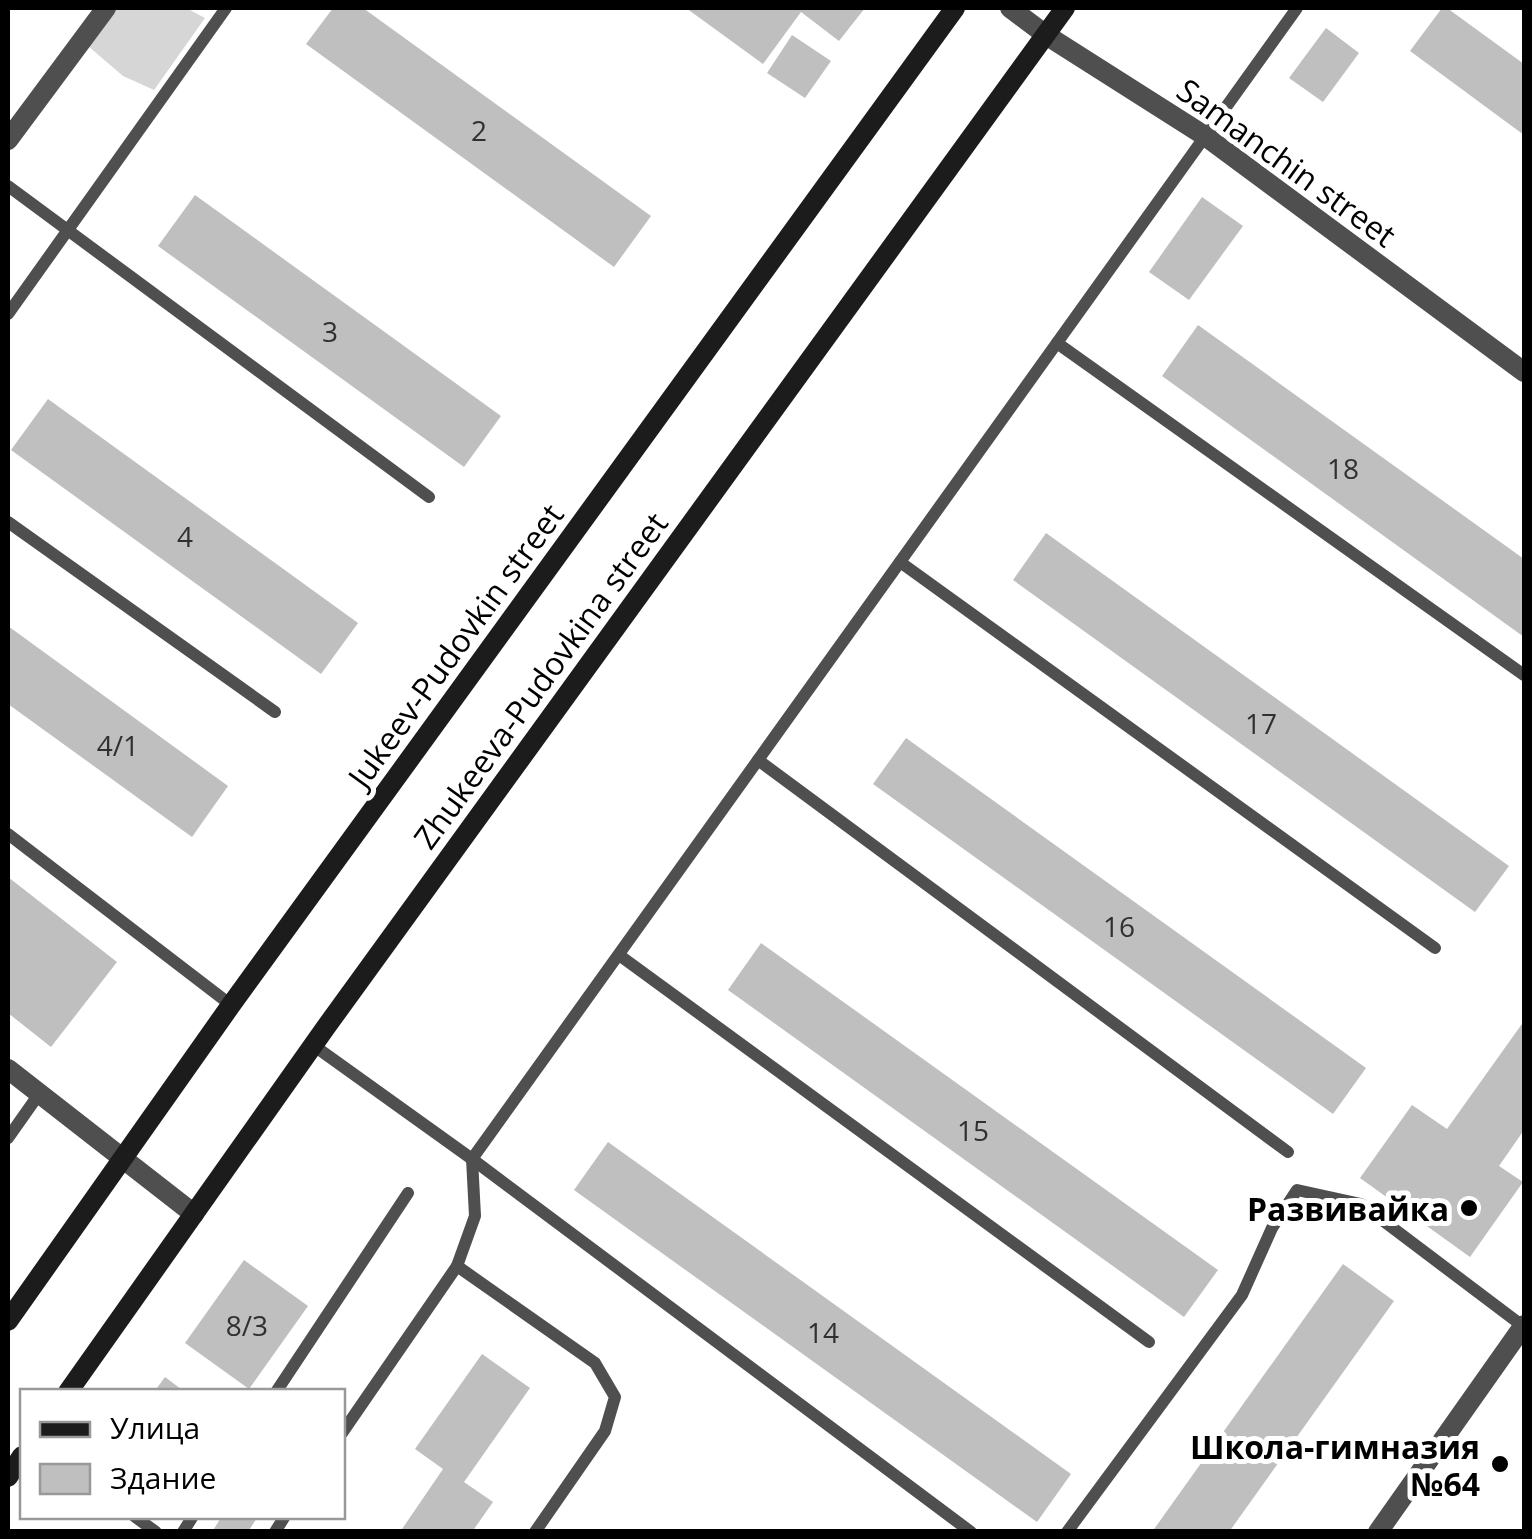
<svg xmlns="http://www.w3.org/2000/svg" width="1532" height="1539" font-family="'Open Sans',sans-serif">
	<rect width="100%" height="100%" fill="#fff"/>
	<!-- green -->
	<path fill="#d6d6d6" d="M117,8H186L205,18L154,90L123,76L88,46Z"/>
	<!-- building -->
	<g fill="#bfbfbf">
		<path d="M333,8H363L651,216L614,267L306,44Z"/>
		<path d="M686,8H865L839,41L801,12L763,64Z"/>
		<path d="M1442,8H1447L1524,64V135L1410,51Z"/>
		<path d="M1326,28L1359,53L1323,102L1289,78Z"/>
		<path d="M792,35L831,61L805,98L767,73Z"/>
		<path d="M195,195L501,416L464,467L158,246Z"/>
		<path d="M1202,197L1243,226L1189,300L1149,272Z"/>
		<path d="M1198,325L1524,559V637L1162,376Z"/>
		<path d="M48,399L358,623L321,674L11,450Z"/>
		<path d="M1046,533L1509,866L1475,912L1013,580Z"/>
		<path d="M8,626L228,786L192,837L8,704Z"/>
		<path d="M906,738L1366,1068L1333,1114L873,784Z"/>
		<path d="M8,877L117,962L51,1047L8,1013Z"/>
		<path d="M761,943L1218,1270L1184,1317L728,990Z"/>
		<path d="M1524,1021V1130L1499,1166L1523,1182L1470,1257L1360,1178L1412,1105L1447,1129Z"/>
		<path d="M608,1142L1071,1474L1037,1522L574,1190Z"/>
		<path d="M244,1260L308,1306L249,1389L185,1343Z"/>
		<path d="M1343,1264L1394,1301L1229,1532H1152Z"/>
		<path d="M482,1354L530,1388L464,1482L493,1502L472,1532H400L443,1469L415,1449Z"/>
		<path d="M165,1377L185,1392H154Z"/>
		<path d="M222,1516H258L248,1532H212Z"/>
	</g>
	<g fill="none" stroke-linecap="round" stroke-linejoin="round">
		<!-- service -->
		<g stroke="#4f4f4f" stroke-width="12">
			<path d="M8,186L429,497"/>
			<path d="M8,314L226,8"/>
			<path d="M1057,343L1524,675"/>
			<path d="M8,522L275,712"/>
			<path d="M900,562L1435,948"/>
			<path d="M758,760L1288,1152"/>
			<path d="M8,834L231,1005"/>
			<path d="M619,955L1149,1342"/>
			<path d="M313,1045L472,1159L971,1532"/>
			<path d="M8,1138L39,1094"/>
			<path d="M457,1266L595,1363L615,1397L605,1431L535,1532"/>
			<path d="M276,1392L408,1193"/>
			<path d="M342,1433L457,1266L475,1216L472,1159L1297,8"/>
			<path d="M134,1516L156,1532"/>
			<path d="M183,1532L193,1516"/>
			<path d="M275,1532L285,1516"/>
			<path d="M1067,1532L1242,1295L1272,1228L1297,1190L1361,1204L1524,1327"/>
		</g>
		<!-- minor -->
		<g stroke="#4f4f4f" stroke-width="20">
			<path d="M1010,8L1046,35L1205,136L1524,372"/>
			<path d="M8,140L106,8"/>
			<path d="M8,1069L194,1214"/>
			<path d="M1378,1532L1524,1325"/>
		</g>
		<!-- secondary -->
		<g stroke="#1c1c1c" stroke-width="20">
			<path d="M8,1321L231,1005L955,8"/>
			<path d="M68,1392L326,1027L1065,8"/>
			<path d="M8,1477L22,1456"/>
		</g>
	</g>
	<!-- markers -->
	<g fill="#000" stroke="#fff" stroke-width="4">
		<circle cx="1469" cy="1208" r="10"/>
		<circle cx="1500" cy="1464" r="10"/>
	</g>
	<g text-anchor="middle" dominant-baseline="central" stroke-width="10" stroke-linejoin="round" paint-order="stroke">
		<!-- number labels -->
		<g font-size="28" fill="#303030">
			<text x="479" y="130">2</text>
			<text x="330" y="331">3</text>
			<text x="1343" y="468">18</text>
			<text x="185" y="536">4</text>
			<text x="1261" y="723">17</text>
			<text x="118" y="745">4/1</text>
			<text x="1119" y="926">16</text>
			<text x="973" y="1130">15</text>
			<text x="247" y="1325">8/3</text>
			<text x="823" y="1332">14</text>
		</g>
		<!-- street labels -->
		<g font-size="32" fill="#000" stroke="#fff">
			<text transform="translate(1287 162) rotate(36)">Samanchin street</text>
			<text transform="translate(455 645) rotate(-54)">Jukeev-Pudovkin street</text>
			<text transform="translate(540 680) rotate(-54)">Zhukeeva-Pudovkina street</text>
		</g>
		<!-- poi labels -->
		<g font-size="32" font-weight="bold" fill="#000" stroke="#fff" text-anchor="end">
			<text x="1449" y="1208">Развивайка</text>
			<text x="1480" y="1446">Школа-гимназия<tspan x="1480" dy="37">№64</tspan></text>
		</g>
	</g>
	<!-- border -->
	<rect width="1532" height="1539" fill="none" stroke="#000000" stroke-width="20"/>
	<!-- legend -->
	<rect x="20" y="1389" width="325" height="130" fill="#ffffff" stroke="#999999" stroke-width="2.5"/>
	<rect x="40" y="1422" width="50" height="15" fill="#1c1c1c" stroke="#999999" stroke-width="2.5"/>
	<text x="110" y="1439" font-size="30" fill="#000000">Улица</text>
	<rect x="40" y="1464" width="50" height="30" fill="#bfbfbf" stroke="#999999" stroke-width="2.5"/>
	<text x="110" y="1489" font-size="30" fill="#000000">Здание</text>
</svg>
